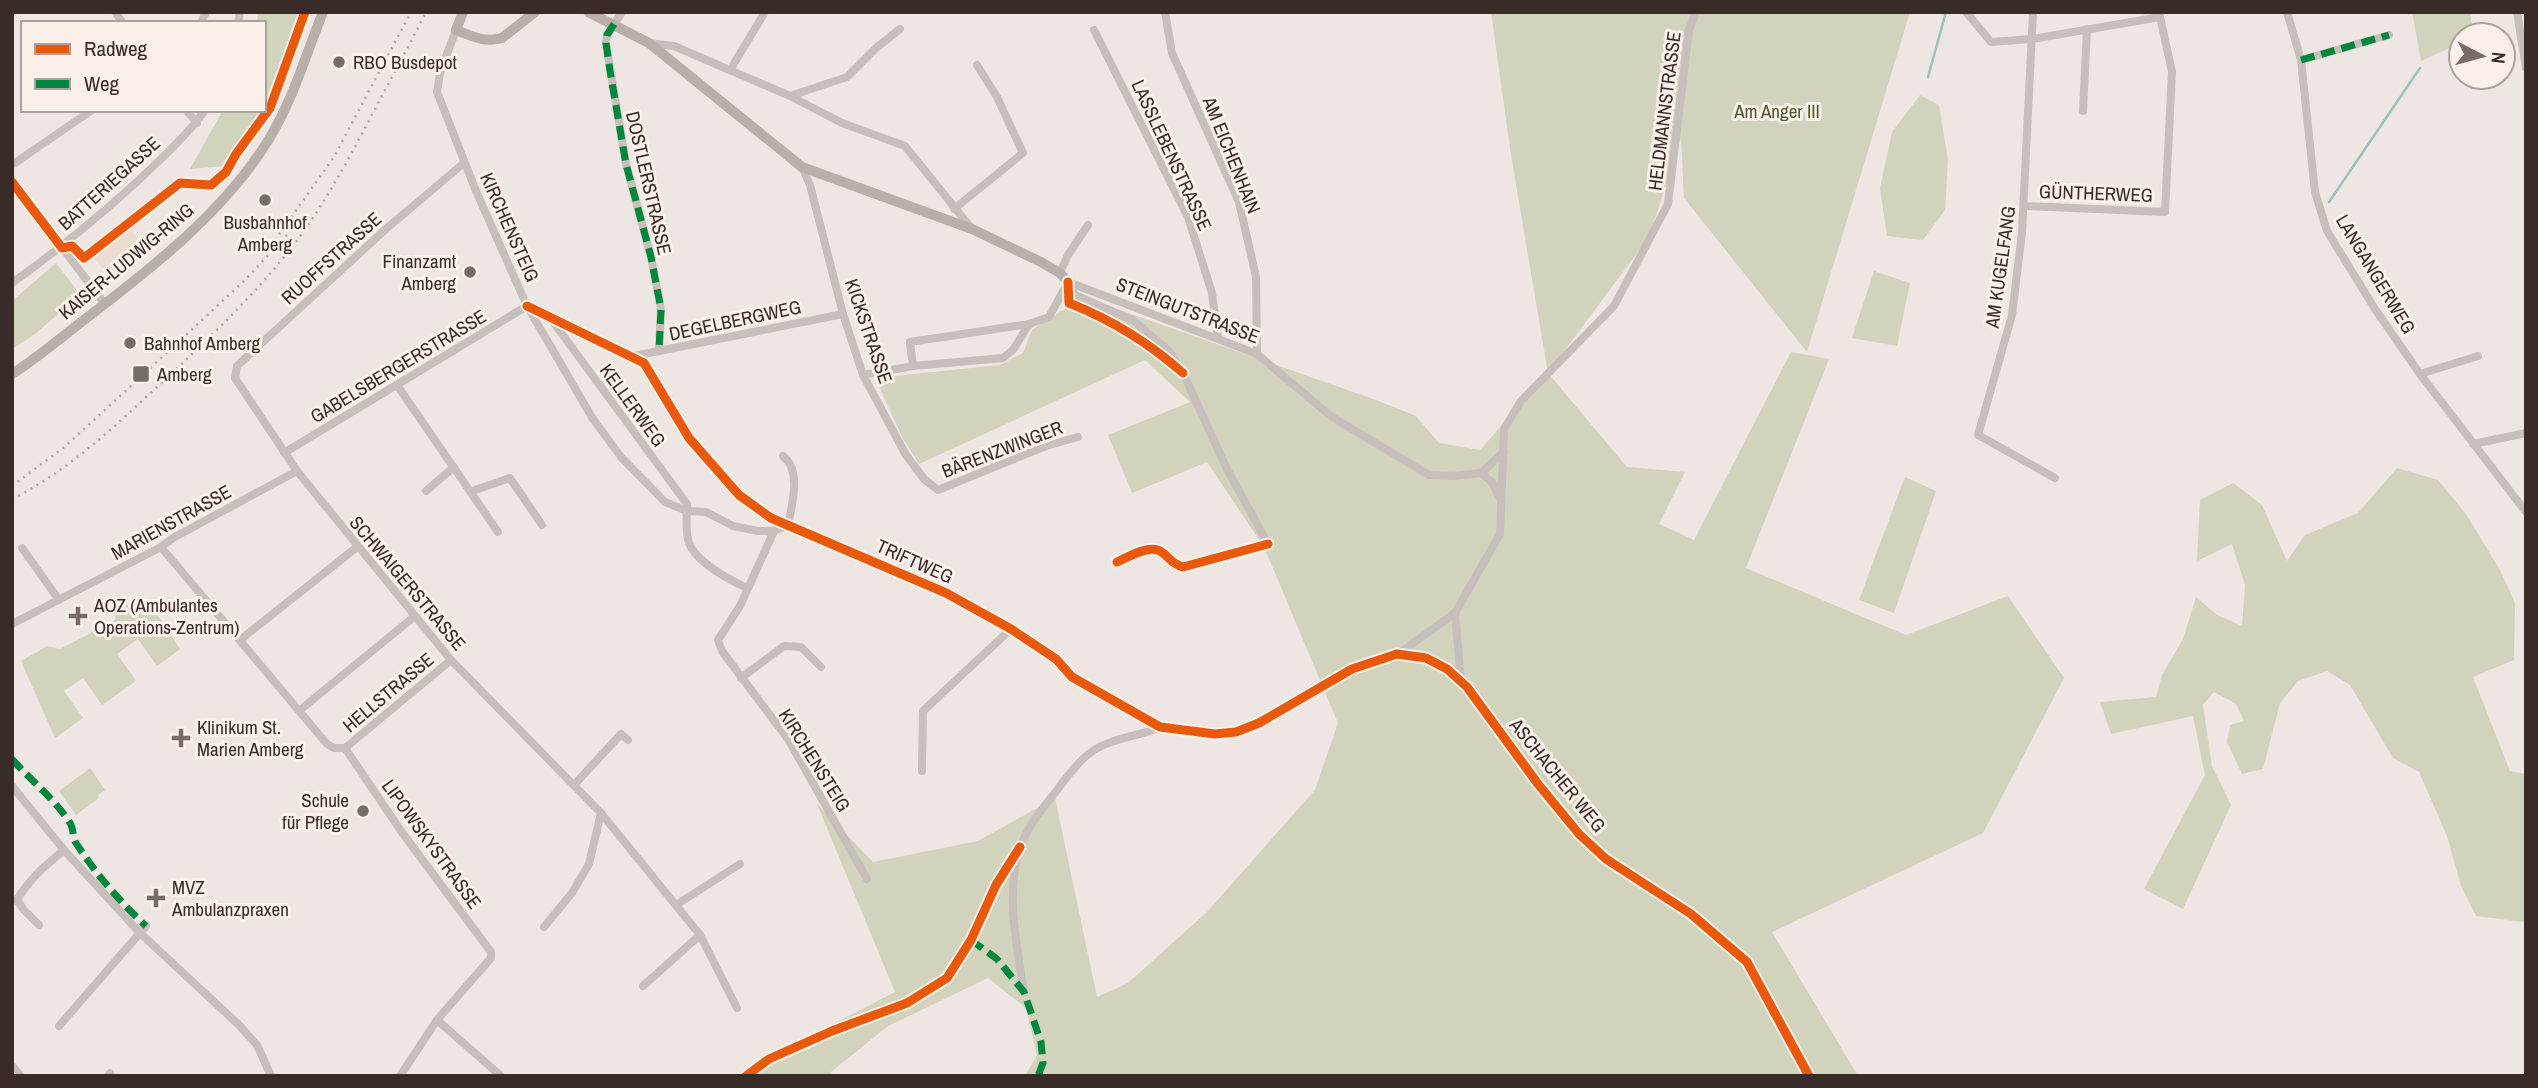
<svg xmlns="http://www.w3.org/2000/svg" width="2538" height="1088" font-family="'Archivo Narrow',sans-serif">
	<rect width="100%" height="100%" fill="#eee6e2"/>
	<!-- green -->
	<g fill="#d2d3bc">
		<path d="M259,12H309L273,99L226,166L190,169L223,110H264V23H256Z"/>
		<path d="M1491,12H1910L1807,352L1684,198L1681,138L1649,237L1548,373L1627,467L1685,472L1659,524L1694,540L1791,352L1829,359L1746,568L1906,635L2008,596L2064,678L1983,833L1772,932L1858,1076H1025L1037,1055L1026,1008L988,978L888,1026L831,1072L833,1076H741L765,1059L895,992L817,804L873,862L978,841L1055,798L1097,997L1128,983L1207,912L1315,790L1338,723L1264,547L1207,462L1132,493L1108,435L1190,402L1145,360L919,464L902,437L875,378L1000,365L1023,353L1032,330L1083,297L1376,400L1416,416L1439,443L1480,450L1548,373L1511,155Z"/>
		<path d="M2412,12H2470L2473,35H2461V43L2421,61Z"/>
		<path d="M1920,95L1939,105L1948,160L1945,210L1923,240L1887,236L1880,188L1892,132Z"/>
		<path d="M56,263L79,293V296L35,334L12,349V301Z"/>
		<path d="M1874,271L1910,283L1897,346L1852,338Z"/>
		<path d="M2397,468L2438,480L2466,514L2500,570L2515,603L2514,660L2473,677L2510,771L2526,774V919L2523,922L2476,916L2461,886L2447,836L2419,772L2393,758L2350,685L2327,671L2298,681L2280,703L2263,769L2242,774L2227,742L2230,725L2244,721L2236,704L2214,692L2203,705L2212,766L2231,805L2183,909L2144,889L2205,775L2193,716L2111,734L2100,702L2156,697L2162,675L2183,639L2196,597L2217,615L2242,626L2245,585L2232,544L2197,561L2200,500L2233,483L2262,505L2287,561L2305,535L2358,513Z"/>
		<path d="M1905,477L1936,491L1894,613L1859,600Z"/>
		<path d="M139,599L148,601L180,649L157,666L138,639L117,654L136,681L102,705L83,678L64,691L83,718L55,738L21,661L47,646L60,649L115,620L117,609Z"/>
		<path d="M90,768L105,790L98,795L99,798L76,815L59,791Z"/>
	</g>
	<!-- plaza -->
	<path fill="#eddcd1" d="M128,226L144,247L108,275L91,254Z"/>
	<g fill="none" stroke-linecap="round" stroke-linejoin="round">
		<!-- stream -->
		<g stroke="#9dc2bc" stroke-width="2.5">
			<path d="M1928,77L1946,12"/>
			<path d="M2329,202L2420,68"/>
		</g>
		<!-- street -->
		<g stroke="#c7bfbb" stroke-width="8">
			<path d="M115,12L123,23"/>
			<path d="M622,12L607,35L606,43L626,164L651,257L661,309L659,351"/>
			<path d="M1165,12L1172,53L1239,202L1256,277L1257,354"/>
			<path d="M1966,12L1991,42L2032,39L2160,17"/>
			<path d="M2033,12L2022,233L2012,315L1978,435L2055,478"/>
			<path d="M2287,12L2301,60L2315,192L2327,231L2375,309L2420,374L2526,512"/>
			<path d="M2517,12L2526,68"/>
			<path d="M201,23L206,12"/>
			<path d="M238,23L240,12"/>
			<path d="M456,30L440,73L437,92L476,191L527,306L593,419L621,457L665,502L687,511L706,512L733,526L758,531H774L788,525C792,505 802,471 783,456"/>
			<path d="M1094,30L1188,217L1212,293L1218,338"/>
			<path d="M649,43L674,46L790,96L842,123L905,146L972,229"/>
			<path d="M2301,60L2389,35"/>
			<path d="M730,70L765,12"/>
			<path d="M790,96L847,77L877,47L900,29"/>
			<path d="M186,110L197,123"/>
			<path d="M2083,111L2087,29"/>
			<path d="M464,163L387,228L253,351L237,366L235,378L297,471L451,660L601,813L589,864L572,893L544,927"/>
			<path d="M12,165L92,110"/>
			<path d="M802,167L810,185L843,314L863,375L906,455L924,479L938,490L1046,446L1078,437"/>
			<path d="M12,182L105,304"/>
			<path d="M2024,206L2165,212L2172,72L2159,12"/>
			<path d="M954,209L1023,153L997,97L977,65"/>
			<path d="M1060,273L1068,255L1088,225"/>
			<path d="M1068,282L1075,295L1134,321L1169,351L1183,373L1227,469L1268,544L1183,567C1170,563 1170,557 1160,551C1148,545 1128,557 1117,562"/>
			<path d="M1068,282L1257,354L1332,417L1429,475L1454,476L1481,473L1504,452"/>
			<path d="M12,283C65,245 115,204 162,158C177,143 193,128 205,110"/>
			<path d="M1068,285L1069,303C1107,318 1143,337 1174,365"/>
			<path d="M527,306L644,363L689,438L739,495L771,518L946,593L1011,629L1056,659L1072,677L1160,727L1215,734L1236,732L1259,723L1352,669L1397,654L1426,658L1447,669L1467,687L1538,784L1579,834L1606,859L1691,914L1747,962L1809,1076"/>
			<path d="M551,319L687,504C687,517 685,531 689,543C696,562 730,580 747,588"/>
			<path d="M634,356L843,314"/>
			<path d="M913,366L910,342L1029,324L1049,317L1068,282"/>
			<path d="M2420,374L2478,356"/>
			<path d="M863,375L913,366L1003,358L1013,350L1029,324"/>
			<path d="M397,385L498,532"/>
			<path d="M2473,444L2526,433"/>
			<path d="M284,453L527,306"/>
			<path d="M1481,473L1492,482L1500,498"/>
			<path d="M426,491L454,467"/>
			<path d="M472,491L510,478L542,525"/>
			<path d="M774,531L740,606L718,640L722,651L788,739L867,879"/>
			<path d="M161,547L327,744L334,748H345"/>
			<path d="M22,548L59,600"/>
			<path d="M12,624L161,547L173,538L297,471"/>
			<path d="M240,640L357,547"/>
			<path d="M1398,654L1455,613"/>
			<path d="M741,678L784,646L801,647L821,667"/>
			<path d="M1461,681L1455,613L1500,534L1504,429L1521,401L1614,306L1668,204L1689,30L1696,12"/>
			<path d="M300,710L415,616"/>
			<path d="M345,748L401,831L491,952V958L437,1020L400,1076"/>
			<path d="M345,748L451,660"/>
			<path d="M922,771L923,711L1011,629"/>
			<path d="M574,785L621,734L628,740"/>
			<path d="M12,786L64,850L140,933L239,1025L257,1045L271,1076"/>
			<path d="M601,813L700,935L737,1008"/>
			<path d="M676,905L740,864"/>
			<path d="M39,925L24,910L17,900C29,879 46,865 64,850"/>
			<path d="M643,986L700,935"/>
			<path d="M1024,992C1017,946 1005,893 1020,848C1027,827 1044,806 1058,789C1068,775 1080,759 1094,750C1115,737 1138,737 1160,727"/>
			<path d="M437,1020L501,1076"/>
			<path d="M59,1026L146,926"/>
			<path d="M12,1066L21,1076"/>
			<path d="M108,1076L110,1073"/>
		</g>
		<!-- secondary -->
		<g stroke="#b8afab" stroke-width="10">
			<path d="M463,12L456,30C471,36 486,43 502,38L535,12"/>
			<path d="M588,12L649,43L802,167L972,229L1041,262L1060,273L1068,282"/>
			<path d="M12,374C36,359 58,340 80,323C147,272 225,212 269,139C293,100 306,54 323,12"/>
		</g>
		<!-- rail -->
		<g stroke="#afa8a5" stroke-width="2.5" stroke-dasharray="2 5" stroke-linecap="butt">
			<path d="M275,240L334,157L411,12"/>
			<path d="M12,486L63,448L105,410L245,280L287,235"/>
			<path d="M12,499C66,472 111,430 155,389C207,340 259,292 301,235C329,196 352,153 374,111C391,78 409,46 426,12"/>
		</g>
		<!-- quiet -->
		<g stroke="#00873e" stroke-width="7" stroke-dasharray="14 7" stroke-linecap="butt">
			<path d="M614,24L607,35L606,43L610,71L626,164L651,257L661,309L659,351"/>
			<path d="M2301,60L2389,35"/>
			<path d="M12,759C31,781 54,798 70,823C74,829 72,837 76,843C95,873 120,902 146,926"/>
			<path d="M971,940L997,959L1024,992L1041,1042L1043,1063L1038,1076"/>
		</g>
		<!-- cycleway casing -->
		<g stroke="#faf0e9" stroke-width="13">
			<g id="cycleway">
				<path d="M12,182L62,248L72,246L84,258L180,183L211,185L226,172L236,154L270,108L305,12"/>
				<path d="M1068,282L1069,303C1112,320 1148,342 1183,373"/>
				<path d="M527,306L644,363L689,438L739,495L771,518L946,593L1011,629L1056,659L1072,677L1160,727L1215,734L1236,732L1259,723L1352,669L1397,654L1426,658L1447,669L1467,687L1538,784L1579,834L1606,859L1691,914L1747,962L1809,1076"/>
				<path d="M1117,562C1128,557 1148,545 1160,551C1170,557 1170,563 1183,567L1268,544"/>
				<path d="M746,1076L769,1059L832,1031L907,1003L947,978L971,940L996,885L1020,847"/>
			</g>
		</g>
		<!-- cycleway -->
		<use href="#cycleway" stroke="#e8590c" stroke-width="9"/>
	</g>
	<!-- markers -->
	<g fill="#786c69" stroke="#faf0e9" stroke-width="2.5">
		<circle cx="339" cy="62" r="7"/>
		<circle cx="265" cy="200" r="7"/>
		<circle cx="470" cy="272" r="7"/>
		<circle cx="130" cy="343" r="7"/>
		<rect x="132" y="365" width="18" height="18" rx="3.5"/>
		<path d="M74.5 605.5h7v7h7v7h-7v7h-7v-7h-7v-7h7z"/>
		<path d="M177.5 727.5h7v7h7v7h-7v7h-7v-7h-7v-7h7z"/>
		<circle cx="363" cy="811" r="7"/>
		<path d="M152.5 887.5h7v7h7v7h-7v7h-7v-7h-7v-7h7z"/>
	</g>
	<g text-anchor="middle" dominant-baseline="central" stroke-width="6" stroke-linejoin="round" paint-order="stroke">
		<!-- poi labels -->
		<g font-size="19" fill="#382b28" stroke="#faf0e9" text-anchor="start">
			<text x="353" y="62">RBO Busdepot</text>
			<text x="265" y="222" text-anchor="middle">Busbahnhof<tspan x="265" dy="22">Amberg</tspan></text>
			<text x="456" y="261" text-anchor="end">Finanzamt<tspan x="456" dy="22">Amberg</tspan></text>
			<text x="144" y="343">Bahnhof Amberg</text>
			<text x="157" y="374">Amberg</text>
			<text x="94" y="605">AOZ (Ambulantes<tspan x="94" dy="22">Operations-Zentrum)</tspan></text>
			<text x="197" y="727">Klinikum St.<tspan x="197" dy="22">Marien Amberg</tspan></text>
			<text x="349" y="800" text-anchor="end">Schule<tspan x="349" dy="22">für Pflege</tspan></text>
			<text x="172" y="887">MVZ<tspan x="172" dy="22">Ambulanzpraxen</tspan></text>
		</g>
		<!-- street labels -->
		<g font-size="19" fill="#382b28" stroke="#faf0e9">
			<text transform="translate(1664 111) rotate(-83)">HELDMANNSTRASSE</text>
			<text transform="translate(1172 155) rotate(65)">LASSLEBENSTRASSE</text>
			<text transform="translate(1232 155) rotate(68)">AM EICHENHAIN</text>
			<text transform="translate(109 183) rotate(-42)">BATTERIEGASSE</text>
			<text transform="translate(649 183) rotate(77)">DOSTLERSTRASSE</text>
			<text transform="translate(2096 193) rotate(2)">GÜNTHERWEG</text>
			<text transform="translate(510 227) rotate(66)">KIRCHENSTEIG</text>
			<text transform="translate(331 258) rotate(-42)">RUOFFSTRASSE</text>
			<text transform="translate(126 261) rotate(-40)">KAISER-LUDWIG-RING</text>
			<text transform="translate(2000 267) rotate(-82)">AM KUGELFANG</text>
			<text transform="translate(2376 274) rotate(59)">LANGANGERWEG</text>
			<text transform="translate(1188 310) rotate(21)">STEINGUTSTRASSE</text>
			<text transform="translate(735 320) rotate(-12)">DEGELBERGWEG</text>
			<text transform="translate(869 331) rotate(71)">KICKSTRASSE</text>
			<text transform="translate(398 366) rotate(-31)">GABELSBERGERSTRASSE</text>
			<text transform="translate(633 405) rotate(54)">KELLERWEG</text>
			<text transform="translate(1002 449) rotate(-21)">BÄRENZWINGER</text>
			<text transform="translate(171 522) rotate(-29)">MARIENSTRASSE</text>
			<text transform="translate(915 561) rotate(24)">TRIFTWEG</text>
			<text transform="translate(408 583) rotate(50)">SCHWAIGERSTRASSE</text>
			<text transform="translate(388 692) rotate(-40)">HELLSTRASSE</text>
			<text transform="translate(815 760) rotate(58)">KIRCHENSTEIG</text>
			<text transform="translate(1558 775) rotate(51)">ASCHACHER WEG</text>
			<text transform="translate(432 844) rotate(54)">LIPOWSKYSTRASSE</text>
		</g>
		<!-- park labels -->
		<g font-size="19" fill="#4e582b" stroke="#faf0e9">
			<text x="1777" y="111">Am Anger III</text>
		</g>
	</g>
	<!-- border -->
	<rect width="2538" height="1088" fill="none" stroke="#382b28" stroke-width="28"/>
	<!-- legend -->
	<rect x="21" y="21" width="245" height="91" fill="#faf0e9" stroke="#aca19c" stroke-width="2"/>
	<rect x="35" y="44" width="35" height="10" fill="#e8590c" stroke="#aca19c" stroke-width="2"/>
	<text x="84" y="56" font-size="21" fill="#382b28">Radweg</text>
	<rect x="35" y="79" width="35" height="10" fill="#00873e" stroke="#aca19c" stroke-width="2"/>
	<text x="84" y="91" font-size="21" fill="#382b28">Weg</text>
	<!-- north arrow -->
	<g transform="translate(2482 56) rotate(96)"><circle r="33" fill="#faf0e9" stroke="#aca19c" stroke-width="2"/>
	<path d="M0-5L12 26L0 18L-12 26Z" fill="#786c69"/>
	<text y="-10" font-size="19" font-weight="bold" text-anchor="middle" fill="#382b28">N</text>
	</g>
</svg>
